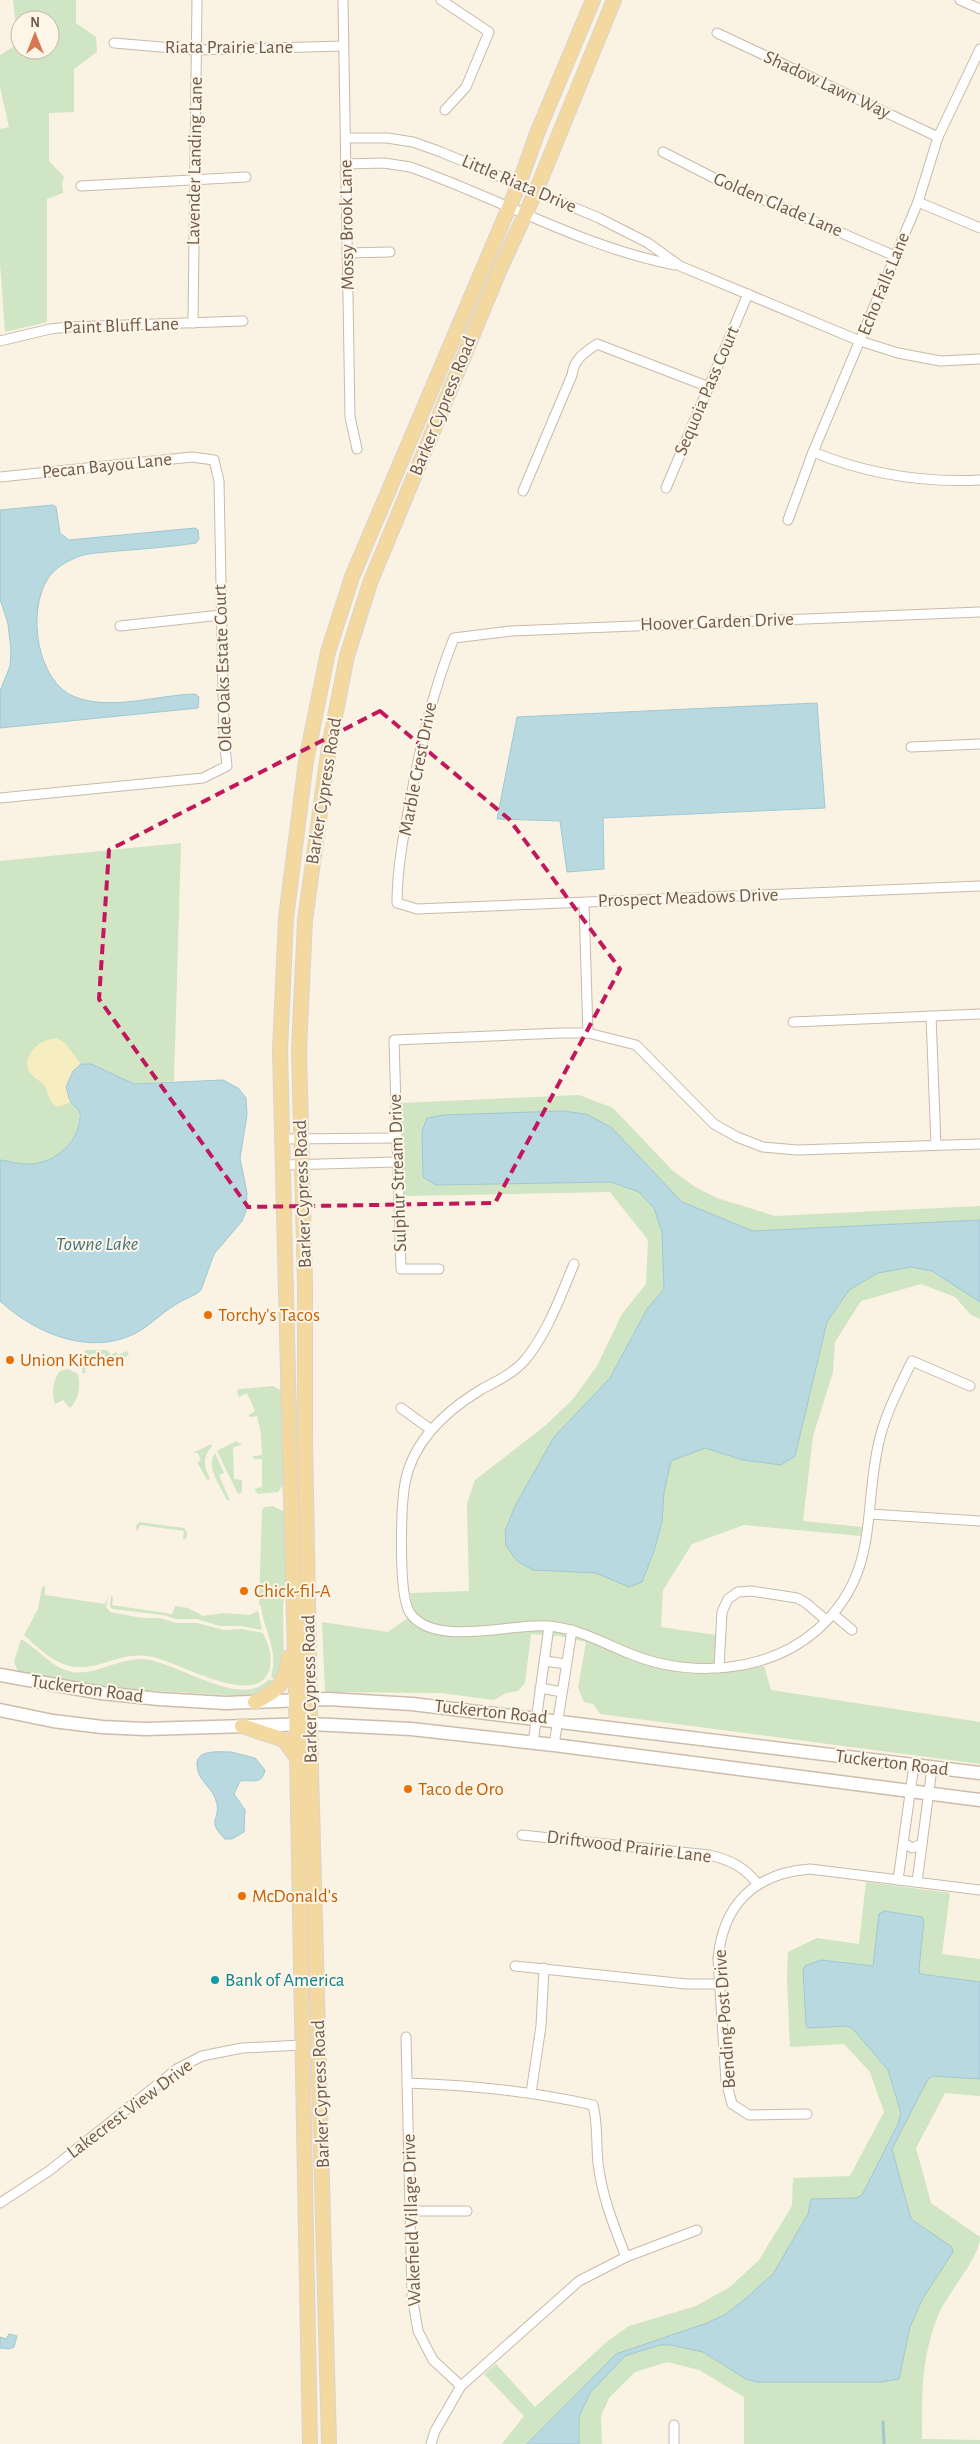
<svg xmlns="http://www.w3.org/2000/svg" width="980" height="2444" font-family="'Alegreya Sans',sans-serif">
	<rect width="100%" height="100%" fill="#faf2e2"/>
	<!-- green -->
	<g fill="#cfe5c3" fill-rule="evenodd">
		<path d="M13,0H76V23L96,37L97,52L74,69V112L49,113V161L64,177L62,184L63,193L47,199V322L5,332L0,263V129L9,127L0,87V55L18,44ZM20,20H50V50H20Z"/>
		<path d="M181,843L174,1081L134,1084L120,1079L78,1107C85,1135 60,1162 32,1164C22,1165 10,1161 0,1160V861Z"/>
		<path d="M579,1095L613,1108L673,1171L695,1187L717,1198L775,1216L980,1206V1319L971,1315L955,1297L921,1284L861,1301L835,1342L833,1372L813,1436L803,1521L862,1527L861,1536L744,1525L692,1544L663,1590L661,1627L716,1635L713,1674L764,1666L771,1690L980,1722V1764L600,1714L593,1704L584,1702L578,1688L586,1642L559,1636L531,1634L525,1683L518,1691L506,1693L494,1700L441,1693L325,1692L322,1622L388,1632L416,1612L412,1606L410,1593L469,1591L467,1504L475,1480L546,1425L573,1399L597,1366L622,1314L646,1284L648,1240L610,1192L404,1196L402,1103Z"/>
		<path d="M85,1350H107L111,1355L116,1352L118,1355L127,1351L129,1355L121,1359L105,1357V1354H91L90,1357H87L85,1373H82Z"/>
		<path d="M68,1369L78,1374C81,1387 79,1399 70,1408L63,1400L55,1404C51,1392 53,1380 60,1371Z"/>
		<path d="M273,1386L282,1391L285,1483L278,1492L258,1494L254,1489L262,1487V1459H254L253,1456L262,1455L261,1434L257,1416L249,1417V1415L255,1411L247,1393L239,1397L237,1392L239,1389Z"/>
		<path d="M236,1441L242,1445L233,1447L234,1479L242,1480V1492L238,1494L217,1451Z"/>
		<path d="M211,1444L212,1446C202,1458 204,1466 210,1479L207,1480L197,1462L201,1460L198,1453H193Z"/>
		<path d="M215,1453L224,1473L219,1475L230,1501L227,1500C221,1487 205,1466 215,1453Z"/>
		<path d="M273,1506L285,1512L287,1554L283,1608L284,1664L278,1683L271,1677C279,1647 264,1634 261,1605H259L262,1511L264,1507Z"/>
		<path d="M139,1522L184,1528L187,1532L186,1539H183L184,1531L140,1525L137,1532L136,1526Z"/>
		<path d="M45,1586V1595L105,1604L108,1596L106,1607L110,1612L142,1618H160L176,1623H197L224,1630L241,1629L263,1633C269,1646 274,1659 268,1673C252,1708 174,1659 148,1656C133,1654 118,1658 104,1663C67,1675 50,1659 24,1635L38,1609L42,1587Z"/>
		<path d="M111,1596L113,1597L112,1605L172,1614L175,1606L188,1608L203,1616L224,1613L249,1615L258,1611L262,1630L241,1626H220L197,1619H176L163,1615L113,1609L110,1607Z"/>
		<path d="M21,1639C37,1648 52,1668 72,1672C95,1676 119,1658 143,1659C176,1661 242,1711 269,1679L277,1684L253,1696H244L126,1689L64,1681L18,1671L14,1662Z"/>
		<path d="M866,1882L950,1893L942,1954L980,1959V2096L945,2093L916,2148L931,2203L980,2237C980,2258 946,2294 937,2318C921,2360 922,2395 922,2439L980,2440V2444H744V2397L699,2370L667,2362L635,2372L609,2398L601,2416L602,2444H502L524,2416L484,2374L496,2364L535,2407L609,2340L629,2326L696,2306L730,2287L759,2260L792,2206L793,2178L850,2176L884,2112L870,2072L844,2044L790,2047L787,1978L788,1952L817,1938L859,1944Z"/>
	</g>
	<!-- sand -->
	<path fill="#f6edc0" d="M56,1038L65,1043L81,1064L73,1071L66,1087L71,1102L58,1107C47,1102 50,1092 43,1084C35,1077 27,1075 27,1061C32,1047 41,1040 56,1038Z"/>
	<!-- water -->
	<g fill="#b9d9e1" stroke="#a0c8d2">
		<path d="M53,505L56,507L60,533L69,540L195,528L198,530L199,539L196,543C170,547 143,549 117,551C102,553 86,552 73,559C63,563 52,571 47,580C27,613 37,682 75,697C112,711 157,695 195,694L199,697L198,708L0,728V691L10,666L11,650L8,624L0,599V510Z"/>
		<path d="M817,703L825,808L603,818L604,869L567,872L560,821L497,819L517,717Z"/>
		<path d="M81,1064H91L134,1084L223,1080L238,1088L246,1098L247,1115L240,1158L247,1193L246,1211L242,1221L214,1254L201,1290C194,1297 183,1299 175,1305C160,1314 150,1326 134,1334C88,1356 35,1333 0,1301V1160C10,1161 21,1165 31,1164C55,1163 79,1142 80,1117C81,1109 75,1108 71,1102C68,1098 68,1091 66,1087L73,1071Z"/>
		<path d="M562,1111L586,1114L611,1127L682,1202L753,1231L980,1220V1302L932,1271L911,1267L878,1273L849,1290L827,1322L795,1456L781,1465L743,1460L705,1448L671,1461L664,1492L662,1522L654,1551L642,1582L629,1587L596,1573L533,1570L517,1561L506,1546L505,1531L515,1506L554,1437L610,1378L647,1309L664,1289L662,1232L654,1208L639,1192L611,1182L436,1185L423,1177L422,1131L427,1118L444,1115Z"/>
		<path d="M231,1752L255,1758L265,1770C262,1786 251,1779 240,1781L234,1794L245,1810L244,1832L232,1839H225C206,1820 220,1821 217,1804C214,1787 196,1781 197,1763C198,1749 221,1752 231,1752Z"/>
		<path d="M884,1911L922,1917L924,1921L919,1969L920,1974L980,1982V2079L933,2076L928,2079L892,2149L911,2219L952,2247L953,2252L923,2298L910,2327L899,2379L881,2382H757L746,2379L703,2352L671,2345H660L625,2356L590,2393L579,2417V2444H527L616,2354L707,2323L724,2315L744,2300L773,2274L808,2214L811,2199L856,2198L862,2195L898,2124L901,2113L888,2070L852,2028L846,2026L808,2028L806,2025L803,1970L805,1966L821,1960L873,1966L879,1914Z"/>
		<path d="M9,2334L17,2336L14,2347L9,2349L0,2348V2337L6,2339Z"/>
	</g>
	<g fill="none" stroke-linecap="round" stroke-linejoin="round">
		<!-- stream -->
		<path stroke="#a0c8d2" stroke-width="3" d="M883,2422L884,2444"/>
		<!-- street casing -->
		<g stroke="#c9baaa" stroke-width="11">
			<g id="street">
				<path d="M343,0L350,417L357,449"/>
				<path d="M441,0L489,32L466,87L445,110"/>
				<path d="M960,0L980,9"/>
				<path d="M717,33L938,137"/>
				<path d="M114,43L196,50L343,46"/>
				<path d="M346,138H387L413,142L441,152L599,218L648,243L680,266L860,341L898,353L940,361L980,359"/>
				<path d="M663,152L720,181L895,256"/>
				<path d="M346,164L384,163L410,167C499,198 582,247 675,265"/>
				<path d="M81,186L246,177"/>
				<path d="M918,202L980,228"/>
				<path d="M347,253L390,252"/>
				<path d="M193,323L197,0"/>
				<path d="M0,341L50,329L68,327L243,321"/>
				<path d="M813,452C867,474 922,483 980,480"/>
				<path d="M0,477L192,457L214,460L219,481L224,738L227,766L203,778L0,798"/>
				<path d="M666,488L748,294"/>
				<path d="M523,491L572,375C574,359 584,353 597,344L709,387"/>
				<path d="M788,520L813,452L918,202L938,137L980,49"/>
				<path d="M980,612L511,631L454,638C433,690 421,741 411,797C404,832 397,868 397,903L417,909L980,886"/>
				<path d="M120,626L221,615"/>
				<path d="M911,747L980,744"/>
				<path d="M584,903L588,1033"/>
				<path d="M931,1016L936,1145"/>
				<path d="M793,1022L980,1014"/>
				<path d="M282,1139L397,1138"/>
				<path d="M283,1165L397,1162"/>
				<path d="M574,1264C560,1297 548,1332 525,1360C514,1373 497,1381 482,1389C447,1410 413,1440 405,1483C401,1506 398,1596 410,1613C434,1648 512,1623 547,1626C577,1628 601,1642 628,1653C688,1678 766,1674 817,1630C879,1575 863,1516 878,1446C884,1416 899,1388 912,1361L970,1386"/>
				<path d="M439,1269H401L394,1040L561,1033H588L636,1045L714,1124L737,1137L763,1147L797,1150L980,1144"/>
				<path d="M401,1408L430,1429"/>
				<path d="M870,1514L980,1521"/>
				<path d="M833,1614L852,1630"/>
				<path d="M545,1661L566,1664"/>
				<path d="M719,1668L722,1612L728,1599L738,1592L751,1591L797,1598L806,1603L826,1620"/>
				<path d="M540,1688L562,1692"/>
				<path d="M533,1743L549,1626"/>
				<path d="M554,1745L572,1630"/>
				<path d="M522,1835L709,1855C730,1860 743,1866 757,1883"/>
				<path d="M904,1843L912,1848L922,1844"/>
				<path d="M898,1880L914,1765"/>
				<path d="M917,1882L932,1768"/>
				<path d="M515,1966L686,1984H719"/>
				<path d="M406,2037L412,2296L418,2331L433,2360L461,2386"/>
				<path d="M407,2083C470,2085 531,2091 593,2105C598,2124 596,2143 598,2163C602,2197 614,2226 626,2257"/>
				<path d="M531,2093L541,2026L544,1968"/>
				<path d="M807,2114L749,2115L732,2104L726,2081L718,1959C723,1904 755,1873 810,1869L980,1890"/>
				<path d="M0,2203L49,2171L177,2069L202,2056L242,2048L302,2045"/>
				<path d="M410,2211H467"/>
				<path d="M674,2425V2444"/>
				<path d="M431,2444L435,2431L461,2386L579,2281L626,2257L697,2230"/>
			</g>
		</g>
		<!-- secondary casing -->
		<g stroke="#cebcab" stroke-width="15">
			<g id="secondary">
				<path d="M0,1675L101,1693L159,1699L226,1703L328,1699L412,1704L980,1773"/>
				<path d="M0,1710L53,1721L102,1727L145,1729L311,1724L411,1729L554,1745L980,1800"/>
			</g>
		</g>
		<!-- primary casing -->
		<g stroke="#dad4d0" stroke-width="16">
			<g id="primary">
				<path d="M255,1702C280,1689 284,1685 289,1657"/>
				<path d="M242,1726L284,1740L297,1758"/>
				<path d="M310,2444L296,1700L280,1050L286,918L306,761L328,652L352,577L519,184L538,131L593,0"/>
				<path d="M329,2444L311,1770L305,1438V1283L299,1050L305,920L329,747L347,656L370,583L500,269L536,191L614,0"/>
			</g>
		</g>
		<!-- street -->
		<use href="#street" stroke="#fff" stroke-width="9"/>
		<!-- secondary -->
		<use href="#secondary" stroke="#fff" stroke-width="12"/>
		<!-- primary -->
		<use href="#primary" stroke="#f3d8a0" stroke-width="14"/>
	</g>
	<!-- marked area -->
	<path fill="none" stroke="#c2185b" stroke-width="4" stroke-dasharray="10 6" stroke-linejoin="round" d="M380,711L509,819L620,969L495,1203L248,1207L99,999L109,850Z"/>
	<!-- markers -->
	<g fill="#e8710a" stroke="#fdf6e8" stroke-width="2">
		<circle cx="208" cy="1315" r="5"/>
		<circle cx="10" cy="1360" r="5"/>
		<circle cx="244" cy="1591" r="5"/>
		<circle cx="408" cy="1789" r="5"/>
		<circle cx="242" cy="1896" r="5"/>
	</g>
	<circle fill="#0f9aa8" stroke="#fdf6e8" stroke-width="2" cx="215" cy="1980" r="5"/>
	<g text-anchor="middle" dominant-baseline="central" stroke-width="4" stroke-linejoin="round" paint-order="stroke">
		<!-- street labels -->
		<g font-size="19" fill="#6f5a4b" stroke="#fdf6e8">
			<text x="229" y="47">Riata Prairie Lane</text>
			<text transform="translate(827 85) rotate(25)">Shadow Lawn Way</text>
			<text transform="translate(195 161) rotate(-89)">Lavender Landing Lane</text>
			<text transform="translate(519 184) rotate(23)">Little Riata Drive</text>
			<text transform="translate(778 205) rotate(23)">Golden Glade Lane</text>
			<text transform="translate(347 225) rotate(-91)">Mossy Brook Lane</text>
			<text transform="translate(884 284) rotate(-68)">Echo Falls Lane</text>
			<text transform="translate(121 326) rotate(-2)">Paint Bluff Lane</text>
			<text transform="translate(707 391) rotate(-67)">Sequoia Pass Court</text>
			<text transform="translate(443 406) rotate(-68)">Barker Cypress Road</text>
			<text transform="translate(107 466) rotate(-6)">Pecan Bayou Lane</text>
			<text transform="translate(717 622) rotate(-2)">Hoover Garden Drive</text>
			<text transform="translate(223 668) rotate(-92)">Olde Oaks Estate Court</text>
			<text transform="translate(418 769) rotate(-79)">Marble Crest Drive</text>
			<text transform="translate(324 791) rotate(-81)">Barker Cypress Road</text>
			<text transform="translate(688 898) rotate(-2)">Prospect Meadows Drive</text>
			<text transform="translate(398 1173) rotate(-92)">Sulphur Stream Drive</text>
			<text transform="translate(303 1194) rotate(-92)">Barker Cypress Road</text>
			<text transform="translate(87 1689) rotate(8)">Tuckerton Road</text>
			<text transform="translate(310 1689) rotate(-91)">Barker Cypress Road</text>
			<text transform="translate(491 1712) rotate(6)">Tuckerton Road</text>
			<text transform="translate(892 1763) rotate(7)">Tuckerton Road</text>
			<text transform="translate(629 1847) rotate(7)">Driftwood Prairie Lane</text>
			<text transform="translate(725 2019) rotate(-94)">Bending Post Drive</text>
			<text transform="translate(321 2094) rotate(-92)">Barker Cypress Road</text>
			<text transform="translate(130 2109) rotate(-37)">Lakecrest View Drive</text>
			<text transform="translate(412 2220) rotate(-92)">Wakefield Village Drive</text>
		</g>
		<!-- food labels -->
		<g font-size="19" fill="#c56008" stroke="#fdf6e8" text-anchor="start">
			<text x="218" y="1315">Torchy's Tacos</text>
			<text x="20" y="1360">Union Kitchen</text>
			<text x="254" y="1591">Chick-fil-A</text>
			<text x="418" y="1789">Taco de Oro</text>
			<text x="252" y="1896">McDonald's</text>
		</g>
		<!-- culture labels -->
		<g font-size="19" fill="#0d838f" stroke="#fdf6e8" text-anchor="start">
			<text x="225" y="1980">Bank of America</text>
		</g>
		<!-- water labels -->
		<g font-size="20" font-style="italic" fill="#477480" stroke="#fdf6e8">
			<text x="97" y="1244">Towne Lake</text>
		</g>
	</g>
	<!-- north arrow -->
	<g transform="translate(35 35)"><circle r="24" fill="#fdf6e8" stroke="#c4b8a9"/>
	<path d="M0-4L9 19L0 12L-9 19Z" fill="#d97752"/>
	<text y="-8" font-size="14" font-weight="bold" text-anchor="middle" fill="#6f5a4b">N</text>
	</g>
</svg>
